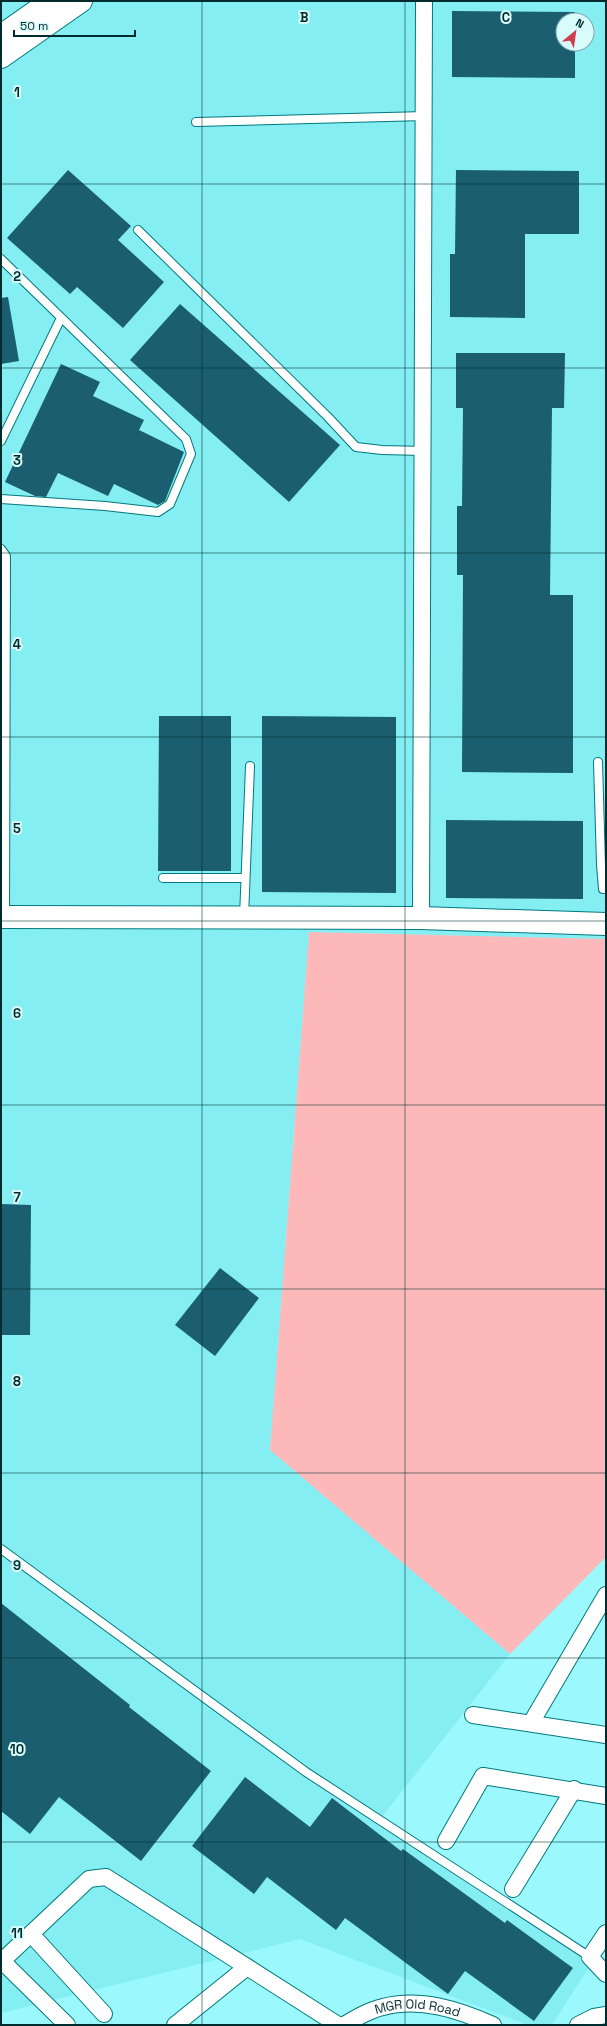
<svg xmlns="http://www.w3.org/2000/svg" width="607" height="2026" font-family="'Space Grotesk',sans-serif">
	<rect width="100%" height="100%" fill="#9bf8fc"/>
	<!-- built -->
	<path fill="#84eef3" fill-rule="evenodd" d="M1,1H606V939L309,932L270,1450L510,1654L381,1818L592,1962L552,2025H528L300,1939L1,2013ZM563,20H587V44H563Z"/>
	<!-- green -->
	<path fill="#fdb9b9" d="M309,932L606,939V1557L510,1654L270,1450Z"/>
	<!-- building -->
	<g fill="#1b5e70">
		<path d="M452,11L575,12V20H563V44H575V78L452,77Z"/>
		<path d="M68,170L131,226L118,240L164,282L123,328L77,287L70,294L7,238Z"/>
		<path d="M456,170L579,171V234H525V318L450,317V254H455Z"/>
		<path d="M8,297L19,361L1,364V298Z"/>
		<path d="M180,304L340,445L289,502L130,360Z"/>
		<path d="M456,353H565L564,408H552L550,595H573V773L462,772L463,575H457V506H462L463,408H456Z"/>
		<path d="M61,364L100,382L93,396L144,420L139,430L184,452L165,501L158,505L114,484L108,496L58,473L46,497L35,496L5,482Z"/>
		<path d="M159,716H231V871H158Z"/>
		<path d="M262,716L396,717V893L262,892Z"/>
		<path d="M446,820L583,821V899L446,898Z"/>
		<path d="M1,1204L31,1205L30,1335H1Z"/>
		<path d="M220,1268L259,1298L215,1356L175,1325Z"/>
		<path d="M1,1603L130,1705L129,1707L211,1771L141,1861L59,1797L30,1834L1,1811Z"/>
		<path d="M245,1777L310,1827L332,1798L401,1851L403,1849L505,1923L507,1920L573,1968L534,2021L465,1971L448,1994L345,1918L336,1930L267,1877L254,1894L192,1846Z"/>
	</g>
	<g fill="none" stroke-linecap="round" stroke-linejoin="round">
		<!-- lane casing -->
		<g stroke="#01797d" stroke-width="10">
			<g id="lane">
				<path d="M196,122L425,116"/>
				<path d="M138,230L328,417L356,447L382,450L424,451"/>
				<path d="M1,259L186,439L191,454L170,504L158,512L105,506L1,499"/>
				<path d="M1,441L61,318"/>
				<path d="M1,549L6,556L5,916"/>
				<path d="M598,762L601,865L603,889H606"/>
				<path d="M163,878H245"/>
				<path d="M244,917L250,766"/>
				<path d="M1,1549L306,1772L590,1957"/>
			</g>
		</g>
		<!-- street casing -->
		<g stroke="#01797d" stroke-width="18">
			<g id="street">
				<path d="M421,918L424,1"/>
				<path d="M473,1715L606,1735"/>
				<path d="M531,1723L606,1595"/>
				<path d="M446,1841L483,1776L606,1796"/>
				<path d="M513,1889L574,1789"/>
				<path d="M606,1933L590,1957L606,1974"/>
				<path d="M31,1934L104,2014"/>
				<path d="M2,1961L67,2025"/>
				<path d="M1,1962L89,1879L106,1877L338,2025"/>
				<path d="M175,2025L247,1967"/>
				<path id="s1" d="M344,2025C356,2018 369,2010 383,2007C420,1997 459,2010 493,2025"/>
				<path d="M578,2025L594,2017L606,2015"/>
			</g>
		</g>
		<!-- secondary casing -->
		<g stroke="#01797d" stroke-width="24">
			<g id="secondary">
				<path d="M1,36L51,1"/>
				<path d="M1,57L81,1"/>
				<path d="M1,917L421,918L606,924"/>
			</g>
		</g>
		<!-- lane -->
		<use href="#lane" stroke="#fff" stroke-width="8"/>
		<!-- street -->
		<use href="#street" stroke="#fff" stroke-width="16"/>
		<!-- secondary -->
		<use href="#secondary" stroke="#fff" stroke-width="22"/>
	</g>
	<!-- grid -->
	<path fill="none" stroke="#002b2d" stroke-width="1" stroke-opacity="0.55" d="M202,1V2025M405,1V2025M1,184H606M1,368H606M1,553H606M1,737H606M1,921H606M1,1105H606M1,1289H606M1,1473H606M1,1658H606M1,1842H606"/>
	<g text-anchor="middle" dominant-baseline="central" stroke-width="4" stroke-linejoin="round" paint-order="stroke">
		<!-- street labels -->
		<g font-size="13" fill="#002b2d" stroke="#d8fbfc">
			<text stroke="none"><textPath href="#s1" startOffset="78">MGR Old Road</textPath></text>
		</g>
	</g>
	<g font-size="13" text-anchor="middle" font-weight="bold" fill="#002b2d" stroke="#d8fbfc" stroke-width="4" stroke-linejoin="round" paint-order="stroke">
		<text x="304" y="22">B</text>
		<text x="506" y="22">C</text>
		<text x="17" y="97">1</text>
		<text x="17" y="281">2</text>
		<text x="17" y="465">3</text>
		<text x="17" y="649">4</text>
		<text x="17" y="833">5</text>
		<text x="17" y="1018">6</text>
		<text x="17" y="1202">7</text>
		<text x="17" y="1386">8</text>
		<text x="17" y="1570">9</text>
		<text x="17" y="1754">10</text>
		<text x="17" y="1938">11</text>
	</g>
	<!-- border -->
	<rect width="607" height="2026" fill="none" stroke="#002b2d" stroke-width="4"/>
	<!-- north arrow -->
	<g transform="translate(575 32) rotate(29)"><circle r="19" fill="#d8fbfc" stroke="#82a8a9"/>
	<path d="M0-3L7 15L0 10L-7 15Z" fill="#ce3e4d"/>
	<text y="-6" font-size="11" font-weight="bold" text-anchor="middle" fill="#002b2d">N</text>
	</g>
	<!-- scale -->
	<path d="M14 30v6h121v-6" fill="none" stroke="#002b2d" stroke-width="2"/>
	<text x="20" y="30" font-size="12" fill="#002b2d" stroke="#d8fbfc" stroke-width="3" paint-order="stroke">50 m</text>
</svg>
